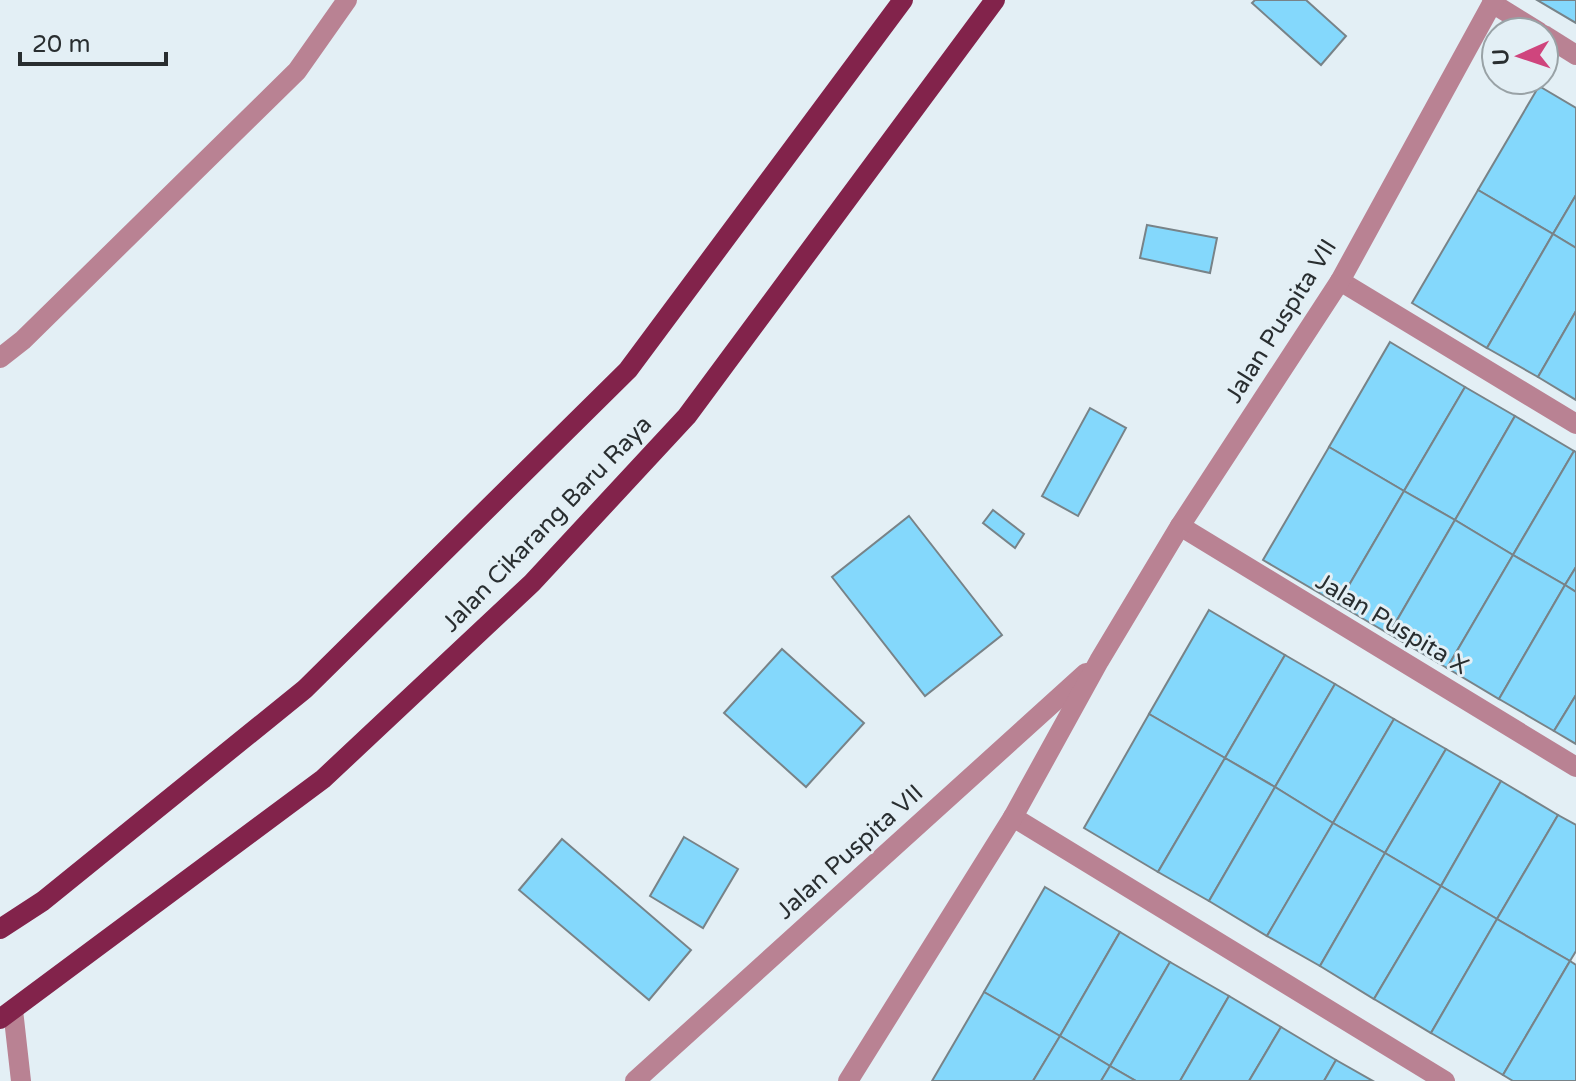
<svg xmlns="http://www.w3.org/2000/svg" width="1576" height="1081" font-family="'Varela Round',sans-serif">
	<rect width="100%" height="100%" fill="#e3eff5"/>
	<!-- building -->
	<g fill="#84d8fc" stroke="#788388" stroke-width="2">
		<path d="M1255,0H1306L1346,36L1321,65L1252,3Z"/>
		<path d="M1537,0H1576V23Z"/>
		<path d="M1539,86L1576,108V195L1553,234L1478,190Z"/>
		<path d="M1478,190L1553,234L1487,348L1412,303Z"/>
		<path d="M1576,195V248L1553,234Z"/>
		<path d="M1147,225L1217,238L1210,273L1140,258Z"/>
		<path d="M1553,234L1576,248V311L1538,377L1487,348Z"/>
		<path d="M1576,311V400L1538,377Z"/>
		<path d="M1390,342L1465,387L1404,491L1329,447Z"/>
		<path d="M1465,387L1515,416L1455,520L1404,491Z"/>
		<path d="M1090,408L1126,428L1078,516L1042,496Z"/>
		<path d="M1515,416L1574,451L1513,555L1455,520Z"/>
		<path d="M1329,447L1404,491L1338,604L1263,560Z"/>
		<path d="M1574,451L1576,452V567L1565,585L1513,555Z"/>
		<path d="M1404,491L1455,520L1389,634L1338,604Z"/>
		<path d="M993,510L1024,534L1015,548L983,523Z"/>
		<path d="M909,516L1002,635L925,696L832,577Z"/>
		<path d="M1455,520L1513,555L1447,668L1389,634Z"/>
		<path d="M1513,555L1565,585L1499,699L1447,668Z"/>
		<path d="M1576,567V592L1565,585Z"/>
		<path d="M1565,585L1576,592V695L1554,731L1499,699Z"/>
		<path d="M1209,610L1285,655L1225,758L1149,714Z"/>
		<path d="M782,649L864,723L806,787L724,713Z"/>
		<path d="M1285,655L1335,684L1275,787L1225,758Z"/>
		<path d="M1335,684L1394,719L1333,823L1275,787Z"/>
		<path d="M1576,695V744L1554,731Z"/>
		<path d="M1149,714L1225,758L1158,872L1084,828Z"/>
		<path d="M1394,719L1446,749L1385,853L1333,823Z"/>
		<path d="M1446,749L1501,781L1441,886L1385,853Z"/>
		<path d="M1225,758L1275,787L1209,901L1158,872Z"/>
		<path d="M1501,781L1558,815L1497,919L1441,886Z"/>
		<path d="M1275,787L1333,823L1267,936L1209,901Z"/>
		<path d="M1558,815L1576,825V951L1570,961L1497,919Z"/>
		<path d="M1333,823L1385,853L1320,966L1267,936Z"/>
		<path d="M684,837L738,869L703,928L650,896Z"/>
		<path d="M562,839L691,950L649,1000L519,890Z"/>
		<path d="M1385,853L1441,886L1374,999L1320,966Z"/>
		<path d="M1441,886L1497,919L1431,1033L1374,999Z"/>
		<path d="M1045,887L1120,932L1060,1036L984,992Z"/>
		<path d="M1497,919L1570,961L1503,1075L1431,1033Z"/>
		<path d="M1120,932L1170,962L1110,1066L1060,1036Z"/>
		<path d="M1570,961L1576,965V1081H1513L1503,1075Z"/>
		<path d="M1170,962L1229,996L1180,1081H1136L1110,1066Z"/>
		<path d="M984,992L1060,1036L1033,1081H932Z"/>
		<path d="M1229,996L1281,1027L1249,1081H1180Z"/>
		<path d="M1281,1027L1336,1060L1324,1081H1249Z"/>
		<path d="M1060,1036L1110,1066L1101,1081H1033Z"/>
		<path d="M1336,1060L1373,1081H1324Z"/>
		<path d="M1110,1066L1136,1081H1101Z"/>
	</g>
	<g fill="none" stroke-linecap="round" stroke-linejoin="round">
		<!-- minor -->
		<g stroke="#b98293" stroke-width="20">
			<path d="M1492,3L1539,32"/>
			<path d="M1544,35L1576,55"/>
			<path d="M1340,281L1576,424"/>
			<path d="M0,358L23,340L297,71L347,0"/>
			<path d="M1180,526L1576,767"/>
			<path d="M1013,817L1445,1081"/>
			<path d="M13,1010L21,1081"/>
			<path d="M635,1081L1086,673"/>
			<path d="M848,1081L1013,817L1099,661L1180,526L1340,281L1494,0"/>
		</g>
		<!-- major -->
		<g stroke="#82234b" stroke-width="20">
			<path d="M0,929L43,901L305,689L628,370L903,0"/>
			<path d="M0,1019L323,779L532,583L687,416L995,0"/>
		</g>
	</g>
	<g text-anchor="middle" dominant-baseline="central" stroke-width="6" stroke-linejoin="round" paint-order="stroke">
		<!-- street labels -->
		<g font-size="24" fill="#292e30" stroke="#e3eff5">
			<text transform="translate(1281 321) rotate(-58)">Jalan Puspita VII</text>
			<text transform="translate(547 524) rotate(-46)">Jalan Cikarang Baru Raya</text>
			<text transform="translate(1392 624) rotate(31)">Jalan Puspita X</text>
			<text transform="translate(850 852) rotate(-42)">Jalan Puspita VII</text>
		</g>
	</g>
	<!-- north arrow -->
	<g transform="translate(1520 56) rotate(267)"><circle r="38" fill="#e3eff5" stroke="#99a2a6" stroke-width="2"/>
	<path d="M0-6L14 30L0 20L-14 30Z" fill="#cf457d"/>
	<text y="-12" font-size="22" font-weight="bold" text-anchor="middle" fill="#292e30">U</text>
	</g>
	<!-- scale -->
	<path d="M20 52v12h146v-12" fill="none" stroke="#292e30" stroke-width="4"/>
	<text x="32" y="52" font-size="24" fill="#292e30" stroke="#e3eff5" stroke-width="6" paint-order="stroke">20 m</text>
</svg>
